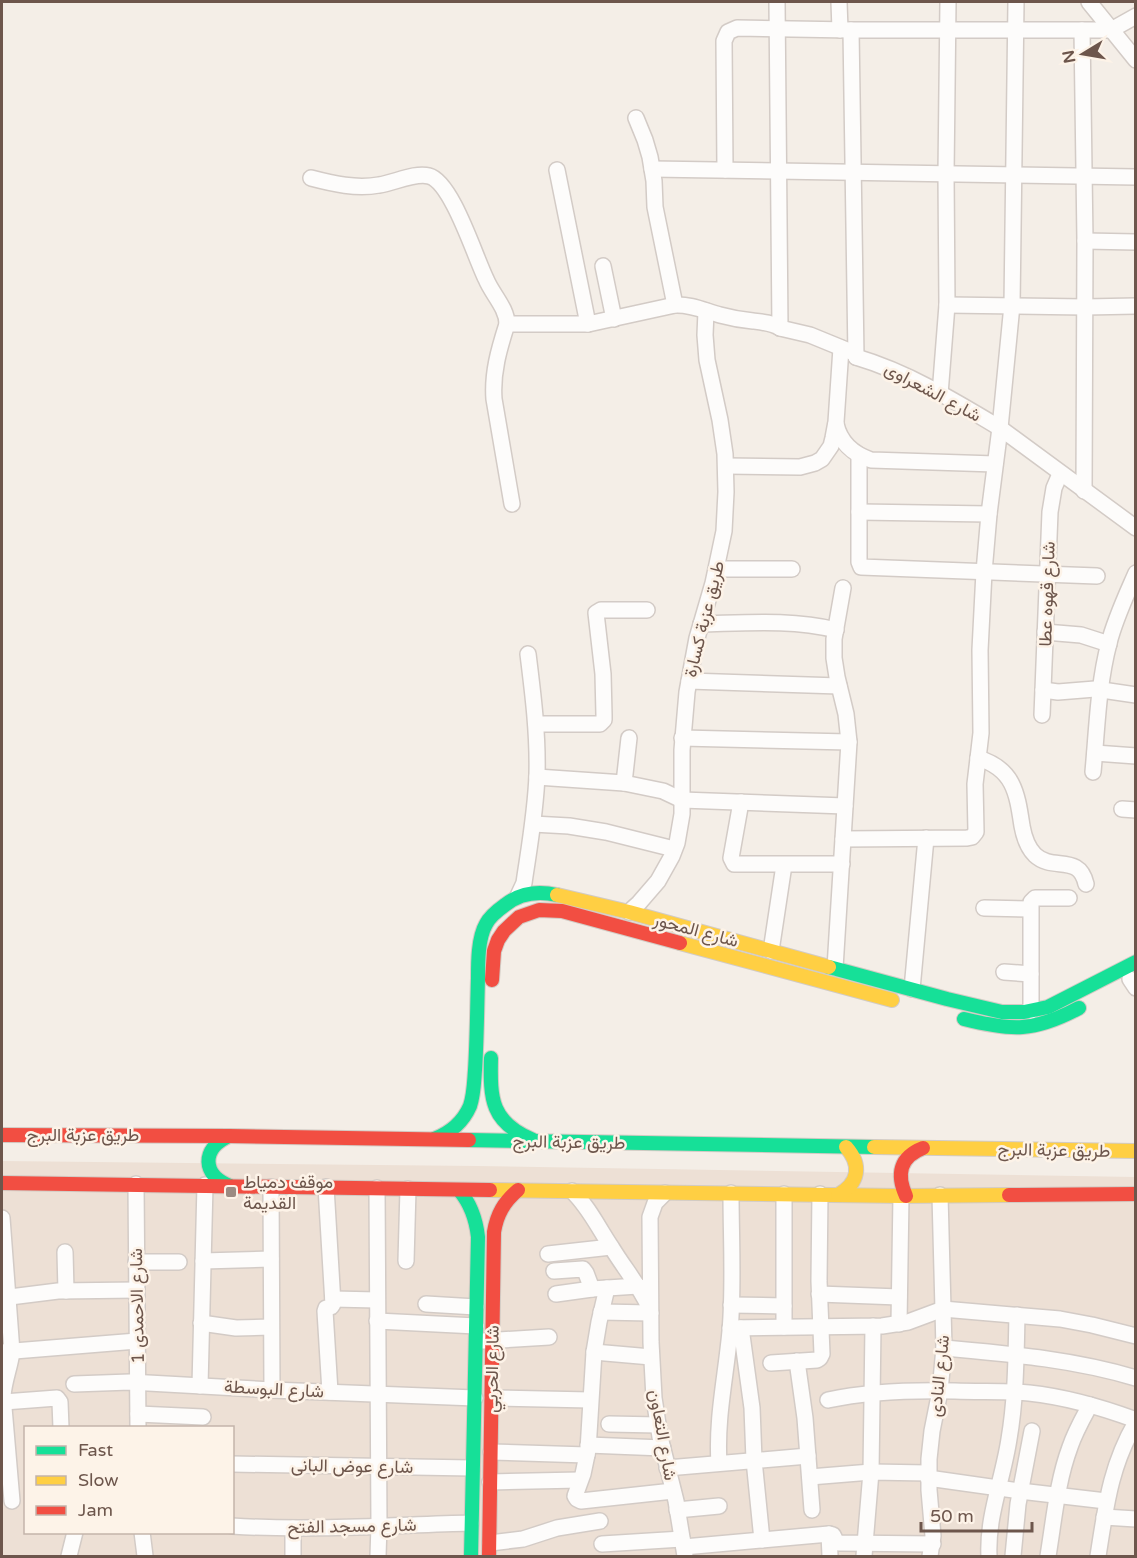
<svg xmlns="http://www.w3.org/2000/svg" width="1137" height="1558" font-family="'Varela Round',Vazirmatn,sans-serif">
	<rect width="100%" height="100%" fill="#f4eee7"/>
	<!-- residential -->
	<path fill="#ede0d5" fill-rule="evenodd" d="M2,1161L478,1166L1135,1177V1556H2ZM26,1428H232V1532H26Z"/>
	<g fill="none" stroke-linecap="round" stroke-linejoin="round">
		<!-- street casing -->
		<g stroke="#d3cbc6" stroke-width="18">
			<g id="street">
				<path d="M777,2L780,328"/>
				<path d="M839,2L840,30"/>
				<path d="M1089,2L1136,60"/>
				<path d="M851,30L856,357"/>
				<path d="M1082,30L1085,241L1084,491"/>
				<path d="M636,118L645,140L650,157L654,181L655,207L675,305"/>
				<path d="M652,169L1136,177"/>
				<path d="M557,170L588,324"/>
				<path d="M725,170L724,41L728,32L737,28L851,30H1111L1136,16"/>
				<path d="M311,178C334,184 356,189 379,185C394,183 415,172 429,176C452,182 475,257 486,279C492,294 507,308 507,324C499,349 492,373 494,399L512,504"/>
				<path d="M1085,241L1136,242"/>
				<path d="M603,266L614,319"/>
				<path d="M947,305L1085,307L1136,306"/>
				<path d="M507,324H588L675,305C691,304 705,311 720,315C731,318 742,320 753,321C762,322 773,323 780,328L810,335L854,353L856,357C907,372 955,401 1000,428L1136,528"/>
				<path d="M940,394L947,305L946,174L948,2"/>
				<path d="M836,424C840,442 853,454 871,460L995,464"/>
				<path d="M859,455V562L861,567L1097,576"/>
				<path d="M726,466L800,467L815,463L822,459L831,446L833,438L836,422L841,348"/>
				<path d="M859,512L989,514"/>
				<path d="M717,569H792"/>
				<path d="M701,624C746,623 792,619 836,630"/>
				<path d="M1045,632L1081,635L1109,644"/>
				<path d="M689,681L839,686"/>
				<path d="M1043,690L1058,692L1095,689L1136,695"/>
				<path d="M1042,715L1050,512L1054,488L1060,474"/>
				<path d="M536,724H600L604,720V715L603,674L596,613L601,610H647"/>
				<path d="M682,738L849,742"/>
				<path d="M1095,753L1136,756"/>
				<path d="M978,758C1014,769 1017,793 1022,826C1024,837 1027,847 1035,855C1053,872 1079,853 1086,884"/>
				<path d="M1093,772C1097,729 1098,685 1109,643C1115,619 1126,596 1136,573"/>
				<path d="M537,777L624,783L663,791L682,800L845,806"/>
				<path d="M624,783L629,738"/>
				<path d="M741,802L731,858L734,864H842"/>
				<path d="M1122,809L1136,810"/>
				<path d="M533,824L569,826L606,832L674,849"/>
				<path d="M843,839L967,838L972,837L976,832L975,784L981,733L980,650L984,572L989,514L1000,428L1012,305L1016,2"/>
				<path d="M518,896L524,883L525,876C530,843 536,808 537,774C538,734 533,694 528,654"/>
				<path d="M984,908L1030,909"/>
				<path d="M629,912L639,903L658,881L672,856L677,843L682,814V750L687,692L697,638L713,583L724,531L726,492L725,454L720,420L707,360L705,335L706,311"/>
				<path d="M771,951L784,865"/>
				<path d="M835,968L849,742L846,714L837,677L834,658V639L843,588"/>
				<path d="M1004,972L1031,974"/>
				<path d="M1130,979L1136,988"/>
				<path d="M912,989L926,838"/>
				<path d="M1031,1011V902L1035,898H1069"/>
				<path d="M136,1184L138,1428"/>
				<path d="M271,1187L272,1390"/>
				<path d="M326,1187L333,1304L331,1307L326,1308L325,1311L330,1392"/>
				<path d="M377,1188L379,1525L378,1556"/>
				<path d="M572,1191C589,1207 599,1229 612,1248C624,1268 639,1285 649,1307"/>
				<path d="M665,1193L655,1203L650,1217L651,1342L654,1398L660,1437L676,1501L685,1556"/>
				<path d="M2,1218L12,1352C10,1367 4,1381 3,1396L12,1501"/>
				<path d="M65,1252L66,1291"/>
				<path d="M548,1254L611,1247"/>
				<path d="M203,1261L271,1259"/>
				<path d="M406,1261L408,1189"/>
				<path d="M136,1262H179"/>
				<path d="M554,1271L583,1269L586,1273L592,1289"/>
				<path d="M607,1288L599,1322L594,1352L588,1450L583,1474L575,1496L577,1499L581,1501L673,1491"/>
				<path d="M556,1294L592,1289L638,1286"/>
				<path d="M819,1294L899,1297"/>
				<path d="M2,1298L58,1291L137,1290"/>
				<path d="M333,1299L377,1300"/>
				<path d="M426,1304L476,1307"/>
				<path d="M731,1305L784,1306"/>
				<path d="M601,1312L651,1313"/>
				<path d="M377,1321L476,1326"/>
				<path d="M201,1323L236,1328L271,1327"/>
				<path d="M899,1324L901,1196"/>
				<path d="M784,1327V1194"/>
				<path d="M730,1328L882,1326L908,1322L943,1309L1060,1319L1092,1325L1136,1336"/>
				<path d="M741,1328L752,1408L754,1460L762,1540"/>
				<path d="M483,1341L549,1337"/>
				<path d="M944,1348C1010,1354 1072,1359 1136,1378"/>
				<path d="M2,1352L137,1341"/>
				<path d="M594,1352L651,1357"/>
				<path d="M797,1361L805,1418L812,1510"/>
				<path d="M771,1363L817,1360L820,1358L822,1354L819,1281L820,1194"/>
				<path d="M74,1384L130,1382L272,1390L475,1398"/>
				<path d="M200,1386L205,1185"/>
				<path d="M492,1398L590,1400"/>
				<path d="M828,1400C870,1391 912,1390 955,1391C980,1392 1005,1391 1029,1393C1066,1397 1101,1407 1136,1420"/>
				<path d="M4,1402L57,1398L60,1402L61,1428"/>
				<path d="M138,1414L203,1417"/>
				<path d="M609,1424L658,1425"/>
				<path d="M588,1445L663,1448"/>
				<path d="M491,1452L587,1455"/>
				<path d="M719,1463C716,1419 726,1376 730,1331C734,1285 731,1239 731,1193"/>
				<path d="M232,1464L472,1468"/>
				<path d="M667,1468L808,1456"/>
				<path d="M810,1477L871,1472L928,1473"/>
				<path d="M928,1478L1020,1491L1106,1501"/>
				<path d="M490,1482L580,1480"/>
				<path d="M677,1510L719,1506"/>
				<path d="M1104,1517L1136,1519"/>
				<path d="M232,1526C312,1531 392,1525 471,1523"/>
				<path d="M293,1528V1556"/>
				<path d="M142,1532L145,1556"/>
				<path d="M829,1534L830,1556"/>
				<path d="M490,1543L523,1539L557,1528L600,1521"/>
				<path d="M602,1544L682,1539"/>
				<path d="M684,1547L829,1534L833,1535L836,1541L839,1543L933,1544"/>
				<path d="M69,1556L75,1532"/>
				<path d="M864,1556L871,1472L873,1326"/>
				<path d="M930,1556L933,1536L929,1490V1459L932,1431L940,1391L944,1348L940,1195"/>
				<path d="M989,1556C987,1516 1003,1479 1009,1439C1016,1398 1016,1357 1017,1315"/>
				<path d="M1013,1556L1018,1504L1032,1431"/>
				<path d="M1048,1556C1054,1520 1057,1482 1070,1447C1075,1432 1083,1418 1090,1405"/>
				<path d="M1098,1556C1106,1506 1110,1467 1136,1422"/>
			</g>
		</g>
		<!-- fast casing -->
		<g stroke="#d2cbc4" stroke-width="16">
			<g id="fast">
				<path d="M829,967L947,999L1002,1012H1024L1048,1007L1136,962"/>
				<path d="M964,1019C1012,1031 1034,1032 1079,1008"/>
				<path d="M491,1058C490,1100 491,1122 533,1140"/>
				<path d="M229,1136C201,1149 202,1175 230,1186"/>
				<path d="M434,1139C450,1133 463,1122 470,1106C474,1094 474,1082 475,1070C477,1039 477,1009 478,978C478,962 478,938 486,924C490,916 498,910 505,905C520,893 539,891 557,895"/>
				<path d="M469,1140L874,1147"/>
				<path d="M459,1190C471,1204 476,1219 478,1237L471,1556"/>
			</g>
		</g>
		<!-- slow casing -->
		<g stroke="#d2cbc4" stroke-width="16">
			<g id="slow">
				<path d="M557,895L629,912L829,967"/>
				<path d="M680,943L892,1000"/>
				<path d="M874,1147L1136,1151"/>
				<path d="M490,1190L901,1196L1009,1195"/>
				<path d="M838,1195C859,1183 862,1165 846,1147"/>
			</g>
		</g>
		<!-- jam casing -->
		<g stroke="#d2cbc4" stroke-width="16">
			<g id="jam">
				<path d="M492,980L494,951L498,940L504,931L519,917L539,910L562,911L680,943"/>
				<path d="M2,1135L229,1136L469,1140"/>
				<path d="M2,1183L490,1190"/>
				<path d="M1009,1195L1136,1194"/>
				<path d="M906,1196C896,1174 900,1157 923,1148"/>
				<path d="M489,1556L494,1232C497,1214 504,1202 518,1190"/>
			</g>
		</g>
		<!-- street -->
		<use href="#street" stroke="#fdfcfb" stroke-width="15"/>
		<!-- fast -->
		<use href="#fast" stroke="#16e098" stroke-width="14"/>
		<!-- slow -->
		<use href="#slow" stroke="#ffcf43" stroke-width="14"/>
		<!-- jam -->
		<use href="#jam" stroke="#f24e42" stroke-width="14"/>
	</g>
	<!-- markers -->
	<rect fill="#9c8b82" stroke="#fdf3e8" stroke-width="2" x="225" y="1186" width="12" height="12" rx="3"/>
	<g text-anchor="middle" dominant-baseline="central" stroke-width="5" stroke-linejoin="round" paint-order="stroke">
		<!-- street labels -->
		<g font-size="18" fill="#6d564c" stroke="#fdf3e8">
			<text transform="translate(933 392) rotate(28)">شارع الشعراوى</text>
			<text transform="translate(1047 594) rotate(-88)">شارع قهوه عطا</text>
			<text transform="translate(704 619) rotate(-76)">طريق عزبة كسارة</text>
			<text transform="translate(696 930) rotate(15)">شارع المحور</text>
			<text x="83" y="1135">طريق عزبة البرج</text>
			<text transform="translate(569 1142) rotate(1)">طريق عزبة البرج</text>
			<text transform="translate(1054 1150) rotate(1)">طريق عزبة البرج</text>
			<text transform="translate(137 1306) rotate(-91)">شارع الاحمدى 1</text>
			<text transform="translate(492 1369) rotate(-89)">شارع الحربي</text>
			<text transform="translate(939 1376) rotate(-84)">شارع النادى</text>
			<text transform="translate(274 1389) rotate(3)">شارع البوسطة</text>
			<text transform="translate(663 1435) rotate(80)">شارع التعاون</text>
			<text transform="translate(352 1466) rotate(1)">شارع عوض البانى</text>
			<text transform="translate(352 1526) rotate(-1)">شارع مسجد الفتح</text>
		</g>
		<!-- poi labels -->
		<g font-size="18" fill="#6d564c" stroke="#fdf3e8" text-anchor="start">
			<text x="243" y="1182">موقف دمياط<tspan x="243" dy="21">القديمة</tspan></text>
		</g>
	</g>
	<!-- border -->
	<rect width="1137" height="1558" fill="none" stroke="#6d564c" stroke-width="6"/>
	<!-- legend -->
	<rect x="24" y="1426" width="210" height="108" fill="#fdf3e8" stroke="#c3b4aa" stroke-width="1.5"/>
	<rect x="36" y="1446" width="30" height="9" fill="#16e098" stroke="#c3b4aa" stroke-width="1.5"/>
	<text x="78" y="1456" font-size="18" fill="#6d564c">Fast</text>
	<rect x="36" y="1476" width="30" height="9" fill="#ffcf43" stroke="#c3b4aa" stroke-width="1.5"/>
	<text x="78" y="1486" font-size="18" fill="#6d564c">Slow</text>
	<rect x="36" y="1506" width="30" height="9" fill="#f24e42" stroke="#c3b4aa" stroke-width="1.5"/>
	<text x="78" y="1516" font-size="18" fill="#6d564c">Jam</text>
	<!-- north arrow -->
	<g transform="translate(1083 54) rotate(259)" stroke="#fdf3e8" stroke-width="4.5" paint-order="stroke">
	<path d="M0-4.5L10 22L0 15L-10 22Z" fill="#6d564c"/>
	<text y="-9" font-size="16" font-weight="bold" text-anchor="middle" fill="#6d564c">N</text>
	</g>
	<!-- scale -->
	<path d="M921 1522v9h111v-9" fill="none" stroke="#6d564c" stroke-width="3"/>
	<text x="930" y="1522" font-size="18" fill="#6d564c" stroke="#fdf3e8" stroke-width="4.5" paint-order="stroke">50 m</text>
</svg>
